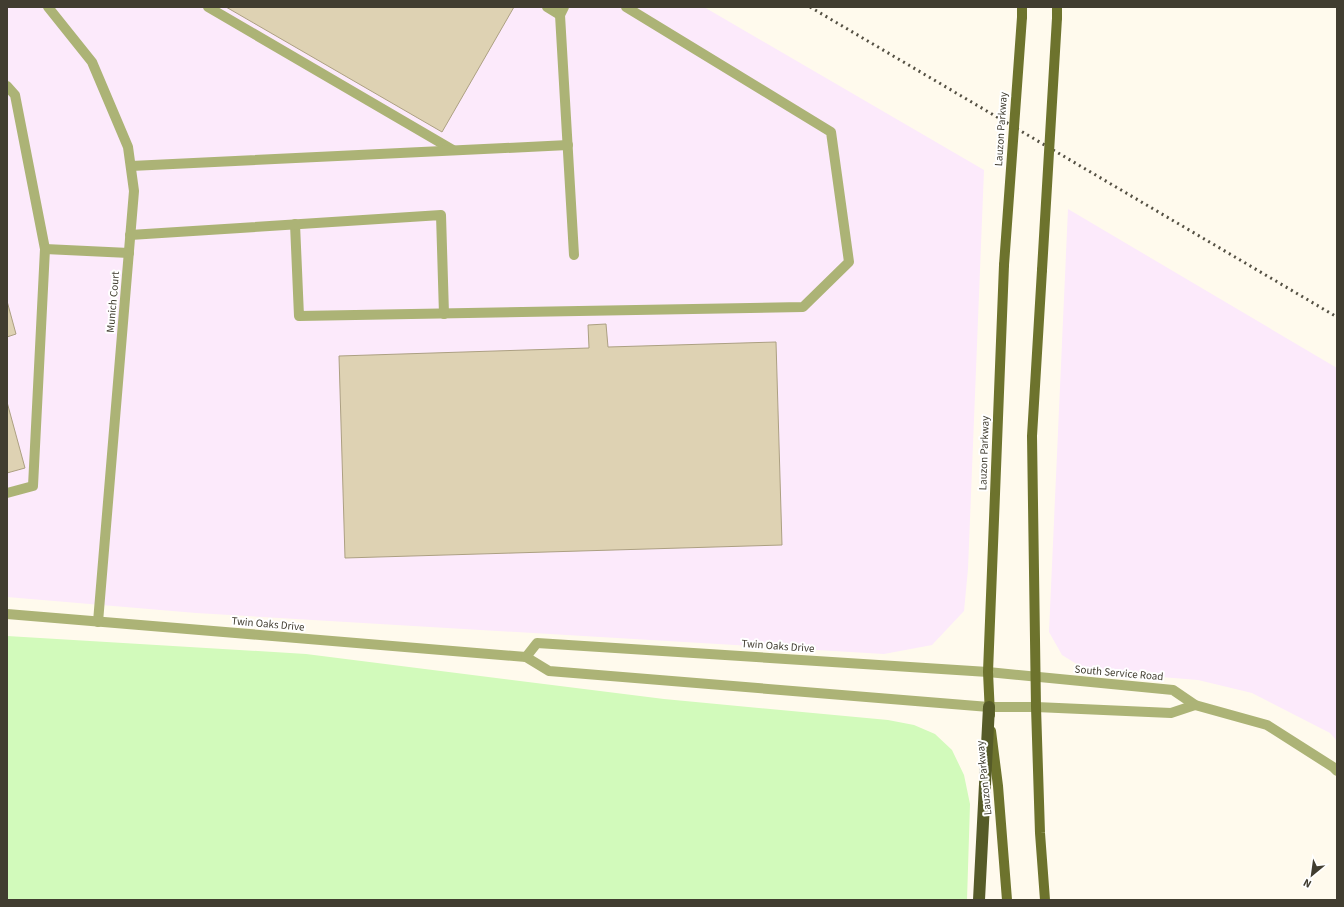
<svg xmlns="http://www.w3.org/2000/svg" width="1344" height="907" font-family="'Source Sans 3',sans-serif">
	<rect width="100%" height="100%" fill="#fffaed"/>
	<!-- industrial -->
	<g fill="#fceafb">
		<path d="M7,7H704L984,170L968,569L964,611L932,645L884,654L196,613L7,597Z"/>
		<path d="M1068,209L1337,368V741L1330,733L1252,693L1198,680L1088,671L1062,655L1049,632Z"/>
	</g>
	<!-- green -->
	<path fill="#d2fabb" d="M7,636L306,654L664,699L888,720L914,725L935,734L952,750L964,775L970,804L967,900H7Z"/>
	<!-- building -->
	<g fill="#ded2b3" stroke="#aca082">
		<path d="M226,7H514L442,132Z"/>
		<path d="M7,301L16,334L7,337Z"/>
		<path d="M606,324L608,347L776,342L782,545L345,558L339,356L589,348L588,325Z"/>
		<path d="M7,402L25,468L7,473Z"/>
	</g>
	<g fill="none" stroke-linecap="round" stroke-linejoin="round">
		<!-- minor -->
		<g stroke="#acb376" stroke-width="10">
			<path d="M48,7L92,62L128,147L134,191L98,622"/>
			<path d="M208,7L453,150"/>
			<path d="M547,7L560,15L564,7"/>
			<path d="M560,15L574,255"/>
			<path d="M7,86L15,95L45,249"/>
			<path d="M131,166L568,145"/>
			<path d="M295,224L299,316L803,307L849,262L831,132L626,7"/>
			<path d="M130,235L441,215L444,314"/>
			<path d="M7,493L33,486L45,249L129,253"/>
			<path d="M7,614L526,657L549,671L989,707H1036L1171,713L1195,705"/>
			<path d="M526,657L537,643L988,672L1173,690L1195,705L1267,725L1333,767L1337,771"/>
		</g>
		<!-- major -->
		<g stroke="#6d732d" stroke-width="10">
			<path d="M1022,17V7"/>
			<path d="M1057,18V7"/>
			<path d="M1042,270L1032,436L1036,707L1040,833L1045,900"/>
			<path d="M990,715L988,672L1004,265"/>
			<path d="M991,731L998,786L1007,900"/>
		</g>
		<!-- highway -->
		<path stroke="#565b28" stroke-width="12" d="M979,900L989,707"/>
		<!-- rail -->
		<path stroke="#545043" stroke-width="3" stroke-dasharray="2 4" stroke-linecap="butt" d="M810,7L1337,317"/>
		<!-- major-bridge -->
		<g stroke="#6d732d" stroke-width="10">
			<path d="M1004,265L1022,17"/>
			<path d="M1042,270L1057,18"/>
		</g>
	</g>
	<g text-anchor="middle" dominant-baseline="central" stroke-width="4" stroke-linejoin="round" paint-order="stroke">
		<!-- street labels -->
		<g font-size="11" fill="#413d30" stroke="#fff">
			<text transform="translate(1001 129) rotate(-86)">Lauzon Parkway</text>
			<text transform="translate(113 302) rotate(-85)">Munich Court</text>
			<text transform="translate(984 453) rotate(-88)">Lauzon Parkway</text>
			<text transform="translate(268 624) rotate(5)">Twin Oaks Drive</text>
			<text transform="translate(778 646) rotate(4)">Twin Oaks Drive</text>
			<text transform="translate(1119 673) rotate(5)">South Service Road</text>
			<text transform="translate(984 778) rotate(-96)">Lauzon Parkway</text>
		</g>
	</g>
	<!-- border -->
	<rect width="1344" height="907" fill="none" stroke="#413d30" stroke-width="16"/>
	<!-- north arrow -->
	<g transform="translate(1312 875) rotate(209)" stroke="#ffffff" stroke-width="3" paint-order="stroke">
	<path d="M0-3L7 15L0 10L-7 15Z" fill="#413d30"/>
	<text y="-6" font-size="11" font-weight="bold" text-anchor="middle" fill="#413d30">N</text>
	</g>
</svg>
